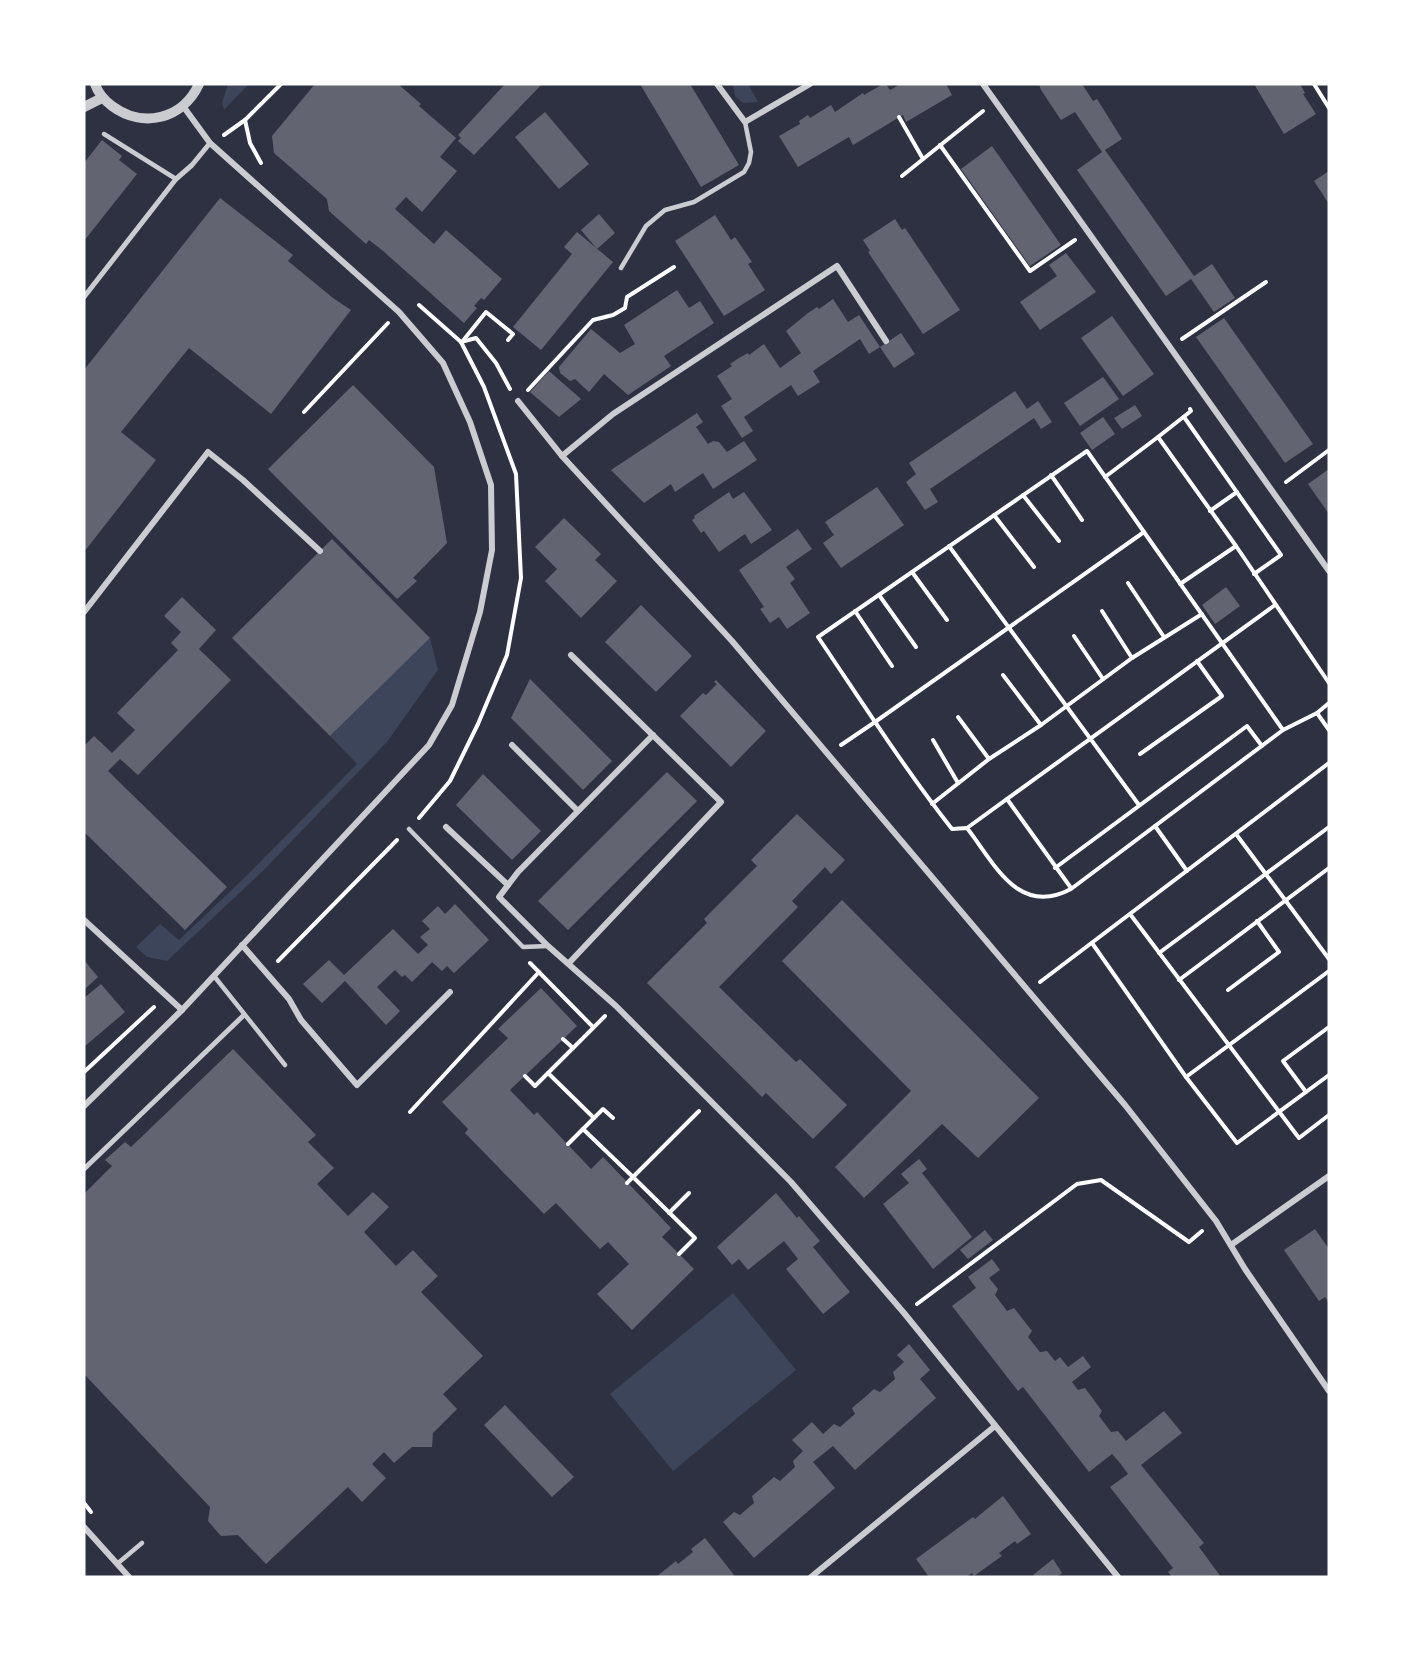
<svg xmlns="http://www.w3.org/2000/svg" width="1413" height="1661" font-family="'Fira Sans',sans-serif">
	<rect width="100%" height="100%" fill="#2d3142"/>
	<!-- green -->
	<g fill="#3c4559">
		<path d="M228,84H249L224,110L222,103Z"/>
		<path d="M733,84H748L758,102L743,103L735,96Z"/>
		<path d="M430,638L438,670L387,742L263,871L167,961L147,957L136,947L160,924L179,940L243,879L357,764L330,736Z"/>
		<path d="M733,1293L796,1370L673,1471L610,1394Z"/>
	</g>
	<!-- building -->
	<g fill="#626471">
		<path d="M315,84H398L421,104L419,106L456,138L440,157L457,171L422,212L406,197L395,209L434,244L446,230L502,279L484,300L481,298L474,306L477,308L464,323L382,250L369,240L366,244L329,211L327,199L274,153L272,136Z"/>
		<path d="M505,84H542L474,155L458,141L461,138L458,135Z"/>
		<path d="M640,84H690L739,165L701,187Z"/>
		<path d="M883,84H886L890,90L901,84H946L952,95L906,122L903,115L853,145L849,137L798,167L779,136L800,124L799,121L808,115L810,118L831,105L835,112L863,93L864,95Z"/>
		<path d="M1039,84H1082L1093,101L1097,99L1122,139L1105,150L1194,276L1212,264L1235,298L1214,312L1191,279L1166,296L1077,170L1102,152L1075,112L1061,120L1041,90Z"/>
		<path d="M1254,84H1300L1305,93L1303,94L1316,114L1284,134Z"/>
		<path d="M545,112L589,164L559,189L515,137Z"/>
		<path d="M102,140L122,156L119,160L137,174L84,241V163Z"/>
		<path d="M992,146L1061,245L1030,266L961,169Z"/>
		<path d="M1329,171V204L1314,181Z"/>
		<path d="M220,198L293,255L288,261L333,298L351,310L271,414L189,348L121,432L156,460L84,552V370Z"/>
		<path d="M599,214L615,233L597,249L581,230Z"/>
		<path d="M715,215L731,240L735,237L752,262L748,264L765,290L724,316L675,241Z"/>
		<path d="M895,219L902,230L905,228L960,310L923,334L868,252L870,251L863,240Z"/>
		<path d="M577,232L613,262L541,350L513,327L572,254L564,247Z"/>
		<path d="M1066,253L1096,292L1040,330L1020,302L1057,276L1049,265Z"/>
		<path d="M677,290L689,308L700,301L714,323L664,356L671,366L628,395L604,374L589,392L575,379L570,381L560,373L559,367L591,329L620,353L635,344L624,325Z"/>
		<path d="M833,299L848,322L859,315L880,347L869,354L860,339L813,371L820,382L798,396L791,385L744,417L753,431L742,438L721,406L732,399L717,376L732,366L730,364L739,358L748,353L749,355L764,344L780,368L801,353L786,331L808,313L817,307L819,309Z"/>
		<path d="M1112,316L1154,374L1123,396L1081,338Z"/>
		<path d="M1224,318L1313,444L1285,463L1196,337Z"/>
		<path d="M901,333L915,354L894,368L880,347Z"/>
		<path d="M549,371L581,399L559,417L530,392Z"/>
		<path d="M1103,377L1119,399L1080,426L1064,403Z"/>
		<path d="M353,385L434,467L447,543L413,578L417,581L397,599L268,469Z"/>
		<path d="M1015,391L1027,409L1038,401L1052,422L1041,429L1034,418L930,489L938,502L925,510L906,482L916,474L909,463Z"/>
		<path d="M1135,405L1142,416L1122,429L1114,418Z"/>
		<path d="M697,413L703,422L696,427L708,444L713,441L719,442L727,452L744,441L757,460L713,489L703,473L675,492L671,484L644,503L611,470Z"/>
		<path d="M1103,417L1115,434L1092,450L1080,433Z"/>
		<path d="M1329,469V514L1308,484Z"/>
		<path d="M877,487L904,525L841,568L823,543L834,535L825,522Z"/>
		<path d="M729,492L733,499L744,492L772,530L751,544L745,534L719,552L704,531L701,533L692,520L695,518L694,516Z"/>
		<path d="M564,518L601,554L595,560L617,581L581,618L545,581L557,569L535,547Z"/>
		<path d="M798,529L812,549L786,567L795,579L790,583L810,613L787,629L779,617L770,623L760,609L764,607L739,570Z"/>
		<path d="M332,539L430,638L330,736L232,638Z"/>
		<path d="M1226,587L1240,606L1215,624L1202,605Z"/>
		<path d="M182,597L216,630L199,649L231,680L138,775L120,759L108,771L227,887L185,930L84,832V746L94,736L112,753L135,730L117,713L178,650L171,643L181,632L164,616Z"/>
		<path d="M641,605L692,656L656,692L605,642Z"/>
		<path d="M530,679L612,761L583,790L511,718Z"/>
		<path d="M716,680L766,731L731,767L680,716L703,693L706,695L717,684L714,682Z"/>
		<path d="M667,772L697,801L568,930L538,901Z"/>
		<path d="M483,774L541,831L512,860L456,805Z"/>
		<path d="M797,814L845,860L831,874L825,867L792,901L798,907L719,987L796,1062L800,1059L847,1105L813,1139L766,1093L762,1097L647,983L707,923L704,919L757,866L751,860Z"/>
		<path d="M842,900L1039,1098L978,1158L942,1124L864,1198L835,1167L911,1091L782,961Z"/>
		<path d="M455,904L489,940L454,973L447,966L442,971L432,962L412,982L405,975L402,977L395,970L377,987L400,1011L386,1025L345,981L322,1003L303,984L329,960L344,975L393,929L418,954L428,945L420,937L430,929L422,921L438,906L445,914Z"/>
		<path d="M84,960L98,977L84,990Z"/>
		<path d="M101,984L125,1012L84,1047V998Z"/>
		<path d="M541,988L577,1026L510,1090L534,1115L537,1112L591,1169L603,1157L671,1228L662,1237L694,1269L632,1330L597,1294L629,1264L608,1242L600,1249L556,1203L544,1214L465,1133L468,1129L442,1102L508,1038L498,1029Z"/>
		<path d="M233,1049L316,1135L308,1142L334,1168L317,1184L348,1216L373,1192L389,1207L364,1232L396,1266L413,1250L426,1264L438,1276L421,1292L483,1356L443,1394L457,1409L433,1433L432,1447H412L394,1463L384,1452L372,1464L386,1478L362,1502L348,1487L266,1564L238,1535L221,1536L208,1521L210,1507L84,1374V1194L112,1166L105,1160L125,1142L131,1147Z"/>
		<path d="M919,1159L927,1169L922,1173L972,1237L933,1269L883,1204L909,1183L901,1174Z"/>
		<path d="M776,1193L797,1218L799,1216L820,1241L813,1247L850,1292L823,1314L786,1269L798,1259L784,1241L748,1270L739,1259L732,1265L717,1247Z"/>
		<path d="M1315,1229L1329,1249V1303L1325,1297L1319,1301L1284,1250Z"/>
		<path d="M985,1230L993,1240L968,1259L960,1250Z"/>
		<path d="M992,1259L1000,1270L989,1278L998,1289L995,1295L1007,1311L1014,1308L1032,1331L1028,1337L1040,1352L1047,1351L1055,1361L1060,1357L1068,1367L1083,1356L1091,1367L1072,1382L1078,1390L1085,1388L1102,1411L1099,1416L1111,1432L1118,1431L1126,1441L1164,1411L1182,1433L1141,1465L1204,1543L1199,1547L1221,1577H1172L1168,1572L1173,1568L1110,1487L1128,1474L1120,1463L1112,1454L1089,1472L1023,1387L1018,1391L952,1306L976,1288L968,1277Z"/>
		<path d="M909,1344L930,1370L920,1379L936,1398L855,1470L833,1446L813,1462L835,1488L754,1558L723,1522L734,1512L740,1515L748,1508L754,1503L752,1496L774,1477L780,1481L795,1467L793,1461L803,1451L792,1440L812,1422L823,1434L834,1424L840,1427L855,1414L852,1408L864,1398L874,1389L880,1392L895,1379L893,1372L904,1362L897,1355Z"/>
		<path d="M505,1405L574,1477L552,1497L484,1425Z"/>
		<path d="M1003,1496L1031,1534L1017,1544L1015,1541L999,1553L1002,1556L974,1576L972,1573L966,1577H929L916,1559L973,1517L975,1519L982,1513Z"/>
		<path d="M705,1538L734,1575L732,1577H656L676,1561L678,1564L693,1552L691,1549Z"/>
		<path d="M1053,1559L1062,1573L1057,1577H1034L1033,1575Z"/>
	</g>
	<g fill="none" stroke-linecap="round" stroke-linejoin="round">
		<!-- path -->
		<g stroke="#fff" stroke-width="4">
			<path d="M1314,84L1329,108"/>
			<path d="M899,117L923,159"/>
			<path d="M245,120L250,143L261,163"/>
			<path d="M224,135L245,120L281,84"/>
			<path d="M940,145L1030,271L1075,240"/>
			<path d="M902,176L983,111"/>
			<path d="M419,305L461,342L484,387L516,474L521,578L507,655L478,724L450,781L419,818"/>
			<path d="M1182,339L1266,282"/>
			<path d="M461,342L476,338L496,363L510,389"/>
			<path d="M462,342L486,312L513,334L508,340"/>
			<path d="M528,390L593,320L613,315L625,308L627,297L674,267"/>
			<path d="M304,412L388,323"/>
			<path d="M1184,417L1281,555L1254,574"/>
			<path d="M1158,437L1191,411L1190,409"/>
			<path d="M1051,475L1082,520"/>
			<path d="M1105,477L1158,437L1236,546L1329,683"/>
			<path d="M1286,482L1329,450"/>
			<path d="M1023,495L1059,541"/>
			<path d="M1210,511L1237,492"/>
			<path d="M994,515L1034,567"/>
			<path d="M1144,532L1283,730L1317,713L1329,730"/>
			<path d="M949,546L1139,805"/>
			<path d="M912,572L947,620"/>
			<path d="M1128,583L1164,637"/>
			<path d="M1180,584L1236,546"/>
			<path d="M879,595L916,647"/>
			<path d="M855,611L892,666"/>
			<path d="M1102,611L1132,658"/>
			<path d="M1074,636L1103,679"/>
			<path d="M1003,675L1041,725"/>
			<path d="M1317,713L1329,703"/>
			<path d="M958,717L989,759"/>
			<path d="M933,740L958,783"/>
			<path d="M841,745L875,722L1144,532L1087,451L818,637C862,702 904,768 952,829L967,828C995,864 1018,917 1071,889L1283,730"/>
			<path d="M1140,754L1222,696L1197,661"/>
			<path d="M1007,799L1071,888"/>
			<path d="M932,804L989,759L1041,725L1132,658L1202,614"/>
			<path d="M1155,826L1187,871"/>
			<path d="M967,828L1275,605"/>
			<path d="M1236,834L1329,959"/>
			<path d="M1055,868L1247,726L1262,746"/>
			<path d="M1130,914L1299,1138L1329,1115"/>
			<path d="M1092,943L1186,1077L1237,1143L1329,1075"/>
			<path d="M1159,953L1329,827"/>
			<path d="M278,961L397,840"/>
			<path d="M530,963L593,1027"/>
			<path d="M1179,980L1329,868"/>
			<path d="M1040,982L1329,763"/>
			<path d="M1228,990L1279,952L1257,921"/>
			<path d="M605,1016L548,1073L594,1118L583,1129L633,1177L699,1111"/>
			<path d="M563,1039L573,1048"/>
			<path d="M84,1072L154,1007"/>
			<path d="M525,1076L535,1086L548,1073"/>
			<path d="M1186,1077L1329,971"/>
			<path d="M1306,1092L1283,1061L1329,1027"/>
			<path d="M410,1112L539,972"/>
			<path d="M594,1118L603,1109L613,1118"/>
			<path d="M568,1144L583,1129"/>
			<path d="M627,1183L633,1177L695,1238L679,1254"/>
			<path d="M669,1213L689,1193"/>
			<path d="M917,1304L1077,1184L1101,1180L1189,1242L1202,1231"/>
			<path d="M84,1503L91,1512"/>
		</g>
		<!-- service -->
		<g stroke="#caccd0" stroke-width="4.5">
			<path d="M104,134L176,179"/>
			<path d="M621,268L646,226L665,210L694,202L744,172L749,163L751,152L745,122"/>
			<path d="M409,829L523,947L548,946"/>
			<path d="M214,976L285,1065"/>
			<path d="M117,1564L142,1543"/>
		</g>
		<!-- pedestrian -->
		<g stroke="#caccd0" stroke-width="5">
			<path d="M84,297L176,179L192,165L210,143"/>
			<path d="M84,1169L244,1015"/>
		</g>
		<!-- minor -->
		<g stroke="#caccd0" stroke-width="6">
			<path d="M717,84L745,122L810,84"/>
			<path d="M983,84L1329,571"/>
			<path d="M886,341L837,266L613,414L562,456L732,641L1125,1105L1216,1221L1245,1269L1329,1391"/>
			<path d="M518,401L562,456"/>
			<path d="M84,612L208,452L243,480L320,551"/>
			<path d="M653,735L518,872L499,897L548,946L616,1006L791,1182L904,1313L1118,1577"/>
			<path d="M512,745L577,810"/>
			<path d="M446,827L508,885"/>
			<path d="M84,920L182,1010"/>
			<path d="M242,945L289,999L301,1020L357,1085L450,992"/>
			<path d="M569,963L721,802L571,655"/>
			<path d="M84,1106L182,1010L429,745L452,705L480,612L492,550L491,485L470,422L443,363L399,312L210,143L183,106"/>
			<path d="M1231,1245L1329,1176"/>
			<path d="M84,1527L129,1577"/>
			<path d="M811,1577L995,1426"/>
		</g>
		<!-- tertiary -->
		<g stroke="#caccd0" stroke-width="10">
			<path d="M95,84C98,93 104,100 112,106C143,129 183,119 199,84"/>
			<path d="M84,107L102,98"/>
		</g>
		<!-- tram -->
		<path stroke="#abadb3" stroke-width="1.5" d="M84,1576L85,1577"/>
	</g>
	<!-- border -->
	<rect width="1413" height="1661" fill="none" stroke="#ffffff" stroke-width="171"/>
</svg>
